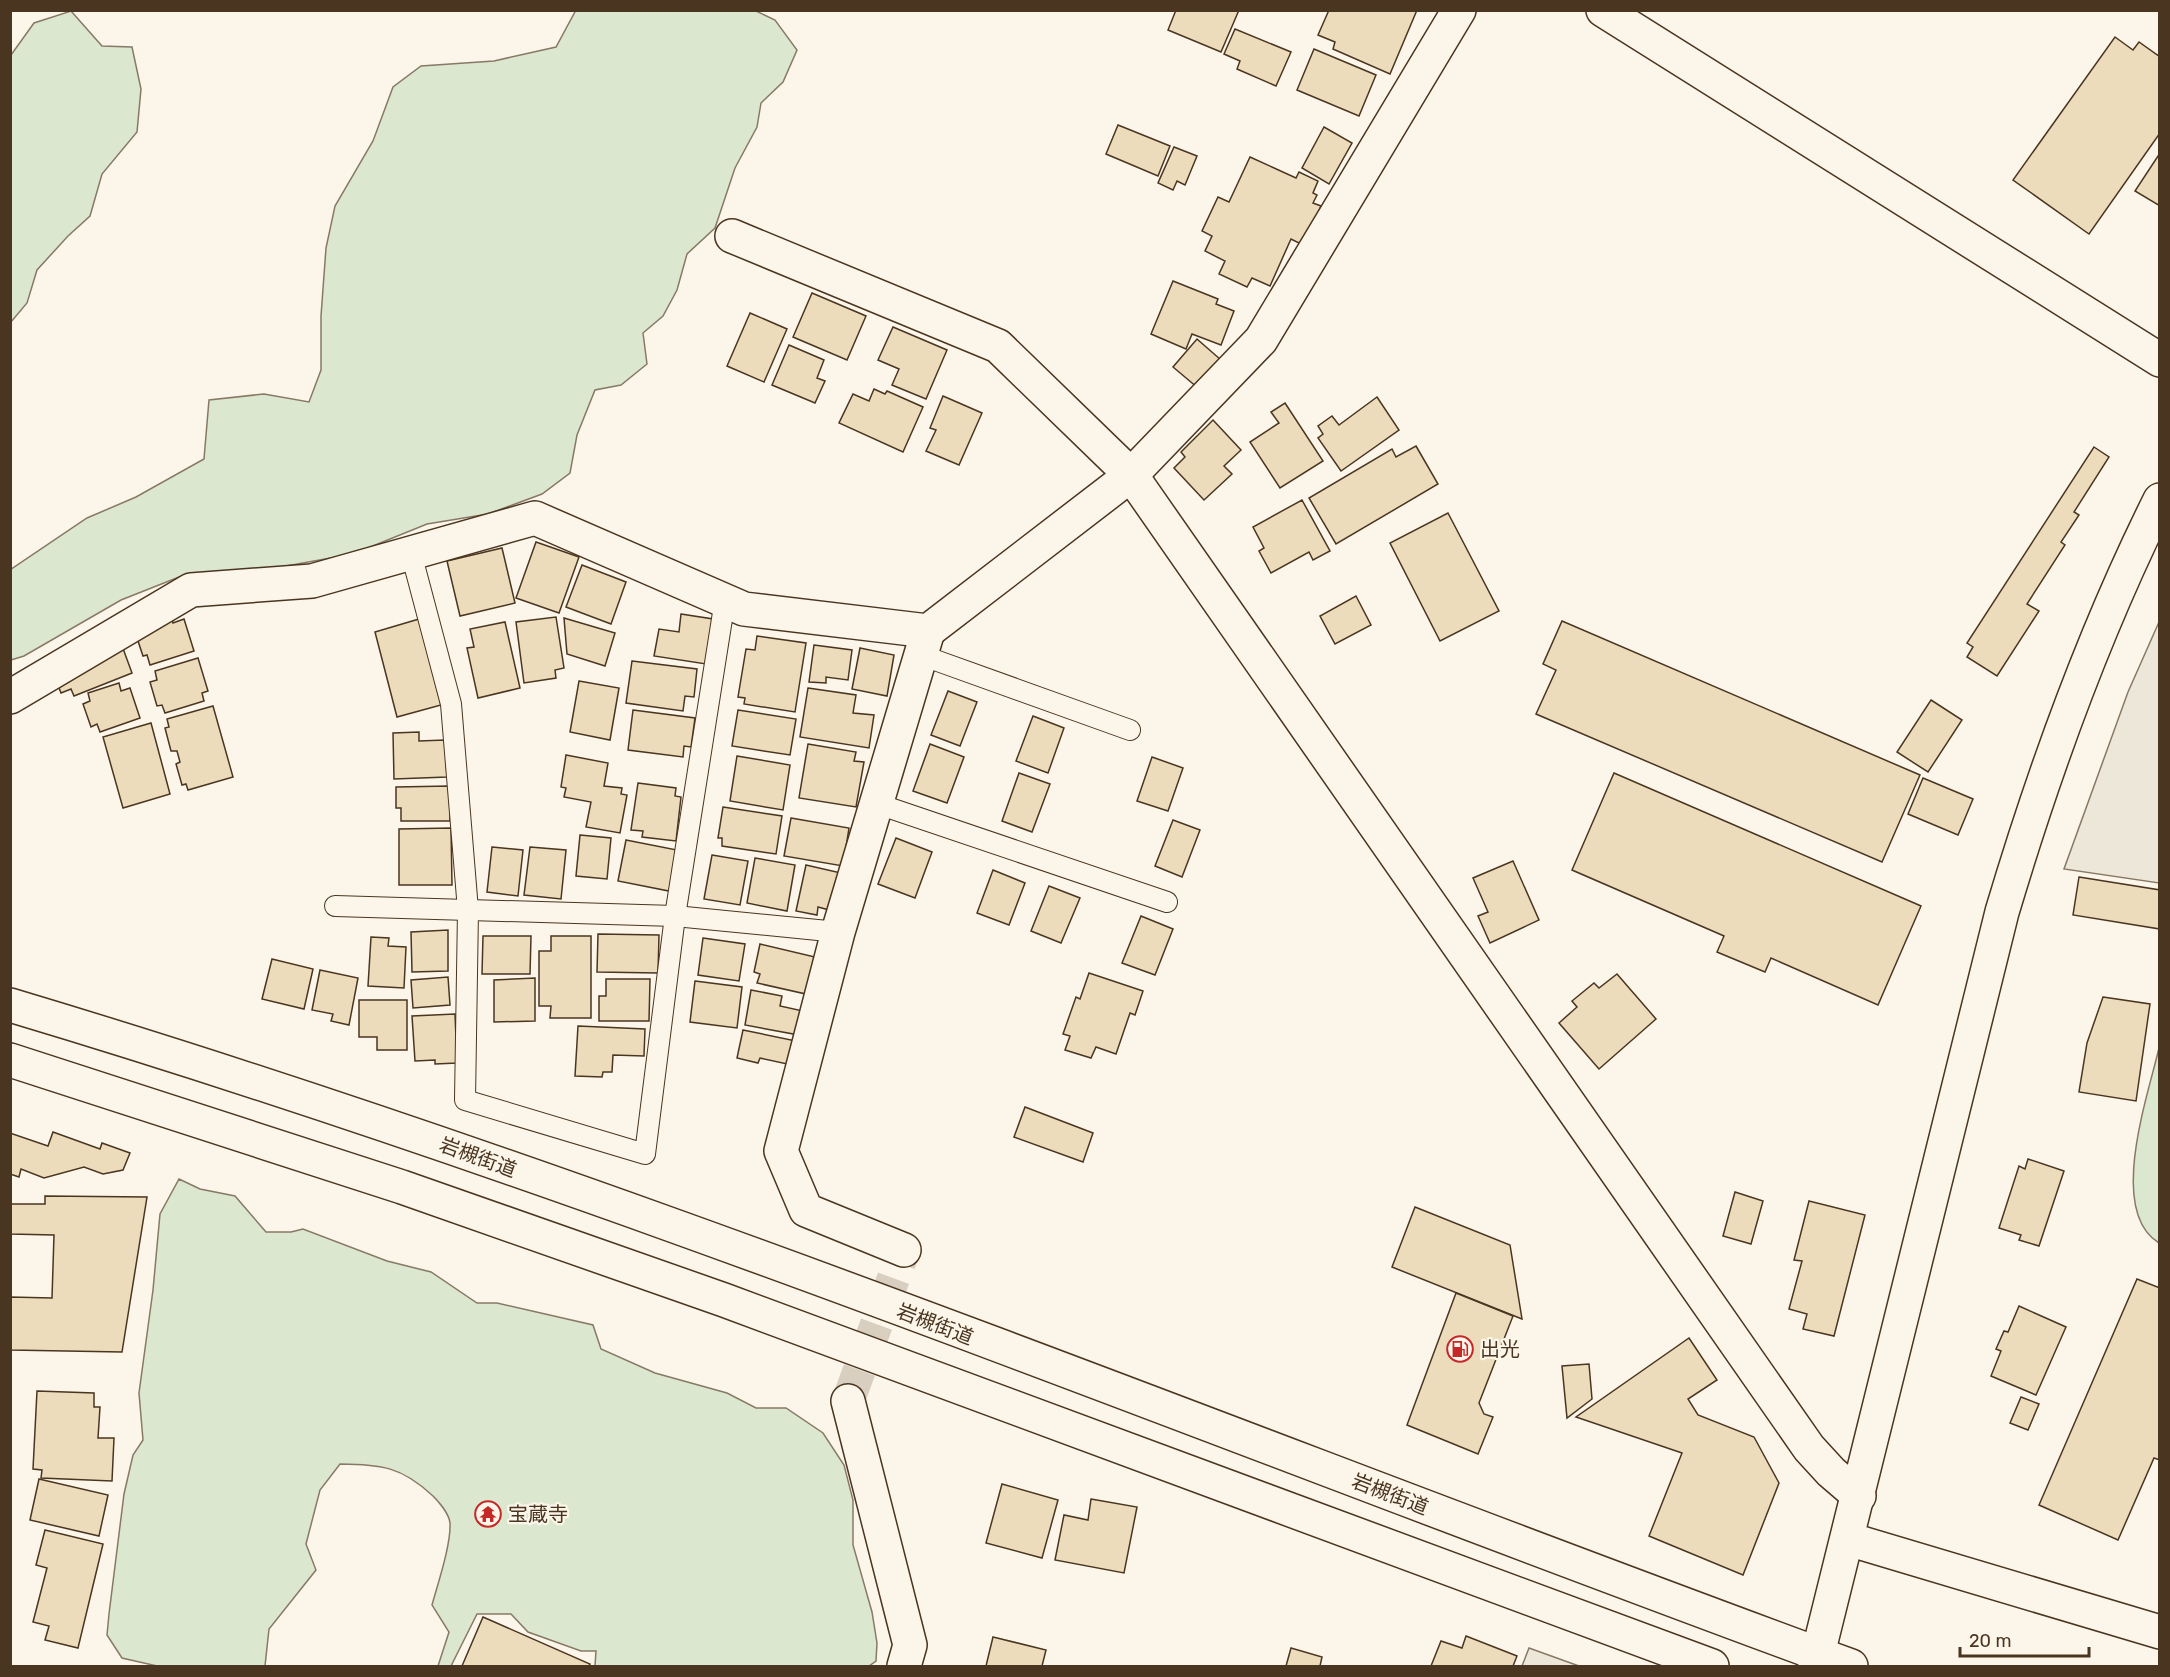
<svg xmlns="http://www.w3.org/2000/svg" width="2170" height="1677" font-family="Rubik,'Noto Sans JP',sans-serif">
	<rect width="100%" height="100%" fill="#fbf6e9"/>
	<!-- green -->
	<g fill="#dce7d0" stroke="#887966" stroke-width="1.5">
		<path d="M576,10L756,11L775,20L797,50L783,82L761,103L757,127L735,168L715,228L687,254L677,290L663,316L643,333L647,364L621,385L595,390L577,435L570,473L542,494L488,514L427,524L353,554L241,574L179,577L121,600L24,656L11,660L10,570L87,518L136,497L204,459L209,400L264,394L309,402L321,370V316L326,248L335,206L373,141L393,87L421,66L494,61L556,47Z"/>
		<path d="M71,11L102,46L132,47L141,89L137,132L102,174L90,216L68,236L37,270L27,303L11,322V55L34,23Z"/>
		<path d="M2159,1048V1243C2107,1211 2148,1096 2159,1048Z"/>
		<path d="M179,1179L200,1189L235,1196L266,1232H291L303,1229L387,1261L431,1272L477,1303H497L593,1325L601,1349L655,1373L727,1393L756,1408H786L823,1433L844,1465L853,1500V1545L872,1612L877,1643L876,1661L869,1666H595L596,1651H581L528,1632L511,1614H477L451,1666H438L449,1632L432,1605C438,1583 451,1545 450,1523C449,1514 439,1502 433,1496C401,1466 382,1465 340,1464L320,1490L306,1544L316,1570L269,1629L265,1666H157L122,1658L107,1635L109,1614L124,1494L133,1455L143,1440L139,1393L153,1290L160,1214Z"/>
	</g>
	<!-- parking -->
	<g fill="#ede7d9" stroke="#887966" stroke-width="1.5">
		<path d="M2159,622V883L2064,869L2128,692Z"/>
		<path d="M1529,1648L1579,1666H1522Z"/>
	</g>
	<!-- building -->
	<g fill="#ecdcbc" stroke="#4a3520" stroke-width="1.5">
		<path d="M1176,10H1239L1221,52L1168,30Z"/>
		<path d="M1329,10H1417L1390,74L1333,49L1335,42L1318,35Z"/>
		<path d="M1235,29L1291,52L1276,86L1237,69L1240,61L1224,54Z"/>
		<path d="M2115,37L2133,50L2139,42L2160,57V133L2089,234L2013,180Z"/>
		<path d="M1314,49L1376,75L1359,116L1297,90Z"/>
		<path d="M1118,125L1170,146L1158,176L1106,154Z"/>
		<path d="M1324,127L1352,143L1329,184L1302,168Z"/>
		<path d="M1174,147L1197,156L1185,185L1177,181L1173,190L1158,183Z"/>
		<path d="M2160,153V206L2135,191Z"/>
		<path d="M1250,157L1296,178L1299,172L1318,181L1313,193L1317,195L1313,203L1321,206L1303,245L1291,239L1270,286L1252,278L1247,287L1219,274L1225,261L1205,251L1212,236L1202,231L1218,197L1229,202Z"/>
		<path d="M1173,281L1218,299L1216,304L1234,311L1221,345L1192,334L1186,349L1151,334Z"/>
		<path d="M812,293L866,316L847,360L793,337Z"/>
		<path d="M750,313L787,329L764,382L727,366Z"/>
		<path d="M893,327L947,350L926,399L892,385L899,369L878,360Z"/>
		<path d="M1197,339L1221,360L1198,388L1173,367Z"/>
		<path d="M789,345L824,360L817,378L825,381L815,403L772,385Z"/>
		<path d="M874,389L885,394L887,391L923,407L903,452L839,423L853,394L869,401Z"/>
		<path d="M943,396L982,413L959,465L926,451L936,430L930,428Z"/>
		<path d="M1377,397L1399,430L1341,471L1318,438L1323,434L1318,426L1332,416L1339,425Z"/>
		<path d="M1285,403L1323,461L1280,488L1250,442L1279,423L1271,412Z"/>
		<path d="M1213,420L1241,450L1224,466L1232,474L1204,500L1174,468L1185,457L1181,452Z"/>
		<path d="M1416,446L1438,484L1336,544L1309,498L1392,449L1396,457Z"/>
		<path d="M2094,447L2109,457L2074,512L2079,515L2061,542L2065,545L2027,604L2039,611L1997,676L1967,657L1973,647L1967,643Z"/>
		<path d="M1302,500L1330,551L1313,560L1309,552L1271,573L1259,551L1264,548L1253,527Z"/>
		<path d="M1448,513L1499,611L1440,641L1390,543Z"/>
		<path d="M536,542L579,557L559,613L516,598Z"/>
		<path d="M502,548L515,603L460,616L447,561Z"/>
		<path d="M582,565L626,582L611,624L566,607Z"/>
		<path d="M1356,596L1371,625L1335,644L1320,616Z"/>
		<path d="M681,614L713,619L706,664L654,656L659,629L679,632Z"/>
		<path d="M171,615L173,623L184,619L194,651L150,665L147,655L143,656L136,635Z"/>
		<path d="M556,617L564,668L555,670L556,678L524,683L516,622Z"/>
		<path d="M564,618L615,633L605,666L567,654Z"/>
		<path d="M419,619L441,705L397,717L375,632Z"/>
		<path d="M1562,621L1920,775L1882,862L1536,714L1556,670L1543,664Z"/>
		<path d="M505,622L520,688L478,698L467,648L474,647L470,629Z"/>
		<path d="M757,636L806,643L795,712L744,704L745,698L738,697L746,649L755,650Z"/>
		<path d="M121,643L132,673L74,696L71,689L61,693L54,675Z"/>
		<path d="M814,645L852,650L848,680L826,677V683L809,682Z"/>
		<path d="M860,648L894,655L887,696L852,689Z"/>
		<path d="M198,658L208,691L202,693L204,701L165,713L162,705L157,706L150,682L157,680L155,671Z"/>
		<path d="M632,661L697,669L694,697L685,696L683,711L626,703Z"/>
		<path d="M579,681L619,688L610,740L570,732Z"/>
		<path d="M119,683L121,691L130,688L140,718L100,732L97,724L91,727L83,704L90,701L88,693Z"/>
		<path d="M808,688L856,695L853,713L874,715L869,748L800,737Z"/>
		<path d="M948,691L977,702L960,746L931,735Z"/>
		<path d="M1931,700L1962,720L1928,772L1897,752Z"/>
		<path d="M213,706L233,777L188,790L186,784L182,785L176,764L180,762L177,751H171L165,728L169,727L167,719Z"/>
		<path d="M633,710L695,718L691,747L684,746L683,757L628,750Z"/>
		<path d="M738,710L796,719L790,755L732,746Z"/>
		<path d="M1033,716L1064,728L1048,773L1016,761Z"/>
		<path d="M151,723L170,794L123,808L103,737Z"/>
		<path d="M419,732V741L445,740L447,777L394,779L393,733Z"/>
		<path d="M808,744L856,752L854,761L864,762L856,807L799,798Z"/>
		<path d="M930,744L964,757L947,803L913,791Z"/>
		<path d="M566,755L608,763L604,786L622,788L621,794L627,795L620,833L586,827L591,802L564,797L566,788L561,787Z"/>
		<path d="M737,756L790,765L783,810L730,801Z"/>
		<path d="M1152,757L1183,768L1168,811L1137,801Z"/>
		<path d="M1019,773L1050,784L1032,832L1002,821Z"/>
		<path d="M1614,773L1921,906L1878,1005L1771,958L1765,972L1717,952L1724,936L1572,870Z"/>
		<path d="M1923,778L1973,799L1958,835L1908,814Z"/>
		<path d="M638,783L676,788L675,796L681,797L676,841L642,837L643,831L631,830Z"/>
		<path d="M450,786V821H401V808H396V787Z"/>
		<path d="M723,807L782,816L776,854L722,846V838H718Z"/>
		<path d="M791,818L849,828L843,866L784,856Z"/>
		<path d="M1173,820L1200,830L1182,877L1155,866Z"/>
		<path d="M451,828L452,885H399V829Z"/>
		<path d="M580,835L611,838L607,879L576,876Z"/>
		<path d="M896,838L932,852L915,898L878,884Z"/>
		<path d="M626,840L677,850L669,891L618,881Z"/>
		<path d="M492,847L523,850L518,896L487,892Z"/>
		<path d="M530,847L566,850L561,899L524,895Z"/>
		<path d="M712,855L748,861L740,905L704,899Z"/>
		<path d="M755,858L795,865L787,911L747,903Z"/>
		<path d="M1513,861L1539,920L1490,943L1478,916L1488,912L1473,878Z"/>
		<path d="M806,865L841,873L833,911L818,907L817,915L796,911Z"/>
		<path d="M993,870L1025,883L1009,925L977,913Z"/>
		<path d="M2079,877L2160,890V929L2073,915Z"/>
		<path d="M1049,886L1080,898L1061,943L1031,931Z"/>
		<path d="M1141,916L1173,929L1155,975L1122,963Z"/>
		<path d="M448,930V971L412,972L411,932Z"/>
		<path d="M598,934L659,935L658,973L597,972Z"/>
		<path d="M483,936H531L530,974H482Z"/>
		<path d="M551,936H591V1018H550L551,1006H539V951H551Z"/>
		<path d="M371,937L389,938L388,946L406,947L404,988L368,986Z"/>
		<path d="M703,938L745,944L739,981L698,975Z"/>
		<path d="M760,944L815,957L806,994L757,983L760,974L754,972Z"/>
		<path d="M272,959L313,969L304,1009L262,999Z"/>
		<path d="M320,970L358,978L349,1025L331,1021L333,1014L312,1010Z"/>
		<path d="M1089,973L1143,991L1135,1015L1130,1013L1116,1054L1096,1047L1091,1058L1065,1050L1070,1036L1063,1034L1076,997L1080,999Z"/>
		<path d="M1617,974L1656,1019L1599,1069L1559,1023L1577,1007L1572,1001L1594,983L1599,988Z"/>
		<path d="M448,977L450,1005L413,1008L411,980Z"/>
		<path d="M535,978V1021L494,1022V980Z"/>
		<path d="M606,979H650L649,1021H599V996H606Z"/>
		<path d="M695,981L742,987L737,1028L690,1022Z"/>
		<path d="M751,990L782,996L780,1006L803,1011L799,1035L745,1025Z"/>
		<path d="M2103,997L2150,1004L2136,1101L2079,1092L2087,1043Z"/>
		<path d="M359,1000H407V1050H377V1037H359Z"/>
		<path d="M455,1014L457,1063L435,1064V1060L415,1061L412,1016Z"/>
		<path d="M578,1026L645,1029L644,1056L613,1055L612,1072H603L602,1077L575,1076Z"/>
		<path d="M743,1030L796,1041L787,1064L760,1058L758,1063L737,1058Z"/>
		<path d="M1025,1107L1093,1133L1083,1162L1014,1137Z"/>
		<path d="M53,1132L100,1149L102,1143L130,1153L123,1170L103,1174L84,1167L44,1178L21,1169L19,1177L10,1174V1133L48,1146Z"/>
		<path d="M2028,1159L2064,1171L2039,1246L2019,1240L2021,1235L1999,1228L2019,1166L2025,1169Z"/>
		<path d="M1735,1192L1763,1201L1751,1244L1723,1236Z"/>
		<path d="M45,1196L147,1197L122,1352L10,1350V1297L52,1298L54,1235L10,1234V1204H45Z"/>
		<path d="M1809,1201L1865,1215L1834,1336L1803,1329L1807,1314L1789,1309L1802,1261L1794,1260Z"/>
		<path d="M1415,1207L1510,1245L1522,1319L1392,1267Z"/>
		<path d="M2137,1279L2160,1288V1460L2154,1458L2118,1540L2039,1505Z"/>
		<path d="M1456,1293L1513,1316L1479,1403L1484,1414L1493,1417L1478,1454L1407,1425Z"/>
		<path d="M2019,1306L2066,1327L2036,1395L1991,1376L2001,1351L1996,1349L2004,1331L2008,1332Z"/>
		<path d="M1689,1338L1717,1380L1688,1399L1698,1415L1754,1437L1779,1483L1743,1575L1649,1536L1682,1453L1576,1417Z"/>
		<path d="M1589,1364L1592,1399L1567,1418L1562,1366Z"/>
		<path d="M37,1391L94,1393V1407H100L98,1438H114L112,1481L41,1478L42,1470L33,1469Z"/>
		<path d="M2021,1397L2039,1404L2028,1430L2010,1423Z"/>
		<path d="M39,1479L108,1495L99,1536L30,1520Z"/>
		<path d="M1002,1484L1058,1500L1042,1558L986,1543Z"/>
		<path d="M1091,1499L1137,1507L1124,1573L1055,1560L1064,1515L1088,1520Z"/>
		<path d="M45,1530L103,1544L78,1648L45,1640L49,1626L33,1622L47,1568L36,1565Z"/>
		<path d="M483,1617L590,1664L589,1666H462Z"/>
		<path d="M1466,1636L1517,1656L1513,1666H1431L1441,1641L1462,1648Z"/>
		<path d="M993,1637L1046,1650L1042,1666H986Z"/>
		<path d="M1291,1648L1322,1657L1320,1666H1286Z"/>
	</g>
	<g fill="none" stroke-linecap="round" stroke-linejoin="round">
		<!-- minor-tunnel -->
		<path stroke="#d8cfc1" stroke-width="33" stroke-dasharray="33 16" stroke-linecap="butt" d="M848,1401L904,1250"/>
		<!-- service casing -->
		<g stroke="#4a3520" stroke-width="22">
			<g id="service">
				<path d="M411,553L451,704L468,910L465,1100L645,1154L675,916L725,600"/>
				<path d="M921,655L1130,730"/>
				<path d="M875,803L1167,902"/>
				<path d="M335,906L675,916L838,932"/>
			</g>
		</g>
		<!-- minor casing -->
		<g stroke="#4a3520" stroke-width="36">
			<g id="minor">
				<path d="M732,236L998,346L1131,475L1809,1448L1831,1472L1859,1496"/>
				<path d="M10,697L191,590L312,581L535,518L744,609L928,631L1131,475L1261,340L1459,10"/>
				<path d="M904,1250L806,1210L781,1151L838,932L928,631"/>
				<path d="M848,1401L910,1645L904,1666"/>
				<path d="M1848,1539L2160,1632"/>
			</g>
		</g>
		<!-- tertiary casing -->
		<g stroke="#4a3520" stroke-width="36">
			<g id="tertiary">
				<path d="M1603,10L2160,360"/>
				<path d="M1815,1666L2002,912C2044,771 2094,632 2160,500"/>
			</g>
		</g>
		<!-- trunk casing -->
		<g stroke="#4a3520" stroke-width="36">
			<g id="trunk">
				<path d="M10,1005C635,1192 1239,1442 1851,1666"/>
				<path d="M10,1060L402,1187L724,1300L1712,1666"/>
			</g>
		</g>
		<!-- service -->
		<use href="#service" stroke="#fbf6e9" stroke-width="20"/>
		<!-- minor -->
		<use href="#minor" stroke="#fbf6e9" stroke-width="33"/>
		<!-- tertiary -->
		<use href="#tertiary" stroke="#fbf6e9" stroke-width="33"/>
		<!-- trunk -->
		<use href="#trunk" stroke="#fbf6e9" stroke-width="33"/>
	</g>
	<!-- icons -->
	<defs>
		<g id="fuel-ring" transform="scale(1.35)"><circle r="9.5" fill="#fbf6e9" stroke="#c62828" stroke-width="1.5"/><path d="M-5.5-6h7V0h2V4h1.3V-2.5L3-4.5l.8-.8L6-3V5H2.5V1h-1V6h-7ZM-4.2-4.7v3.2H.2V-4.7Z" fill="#c62828"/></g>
		<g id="temple-ring" transform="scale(1.35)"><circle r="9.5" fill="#fbf6e9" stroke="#c62828" stroke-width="1.5"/><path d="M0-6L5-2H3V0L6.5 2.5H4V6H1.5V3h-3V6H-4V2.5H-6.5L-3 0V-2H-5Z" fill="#c62828"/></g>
	</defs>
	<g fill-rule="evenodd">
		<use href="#fuel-ring" x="1460" y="1349"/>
		<use href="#temple-ring" x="488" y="1514"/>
	</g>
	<g text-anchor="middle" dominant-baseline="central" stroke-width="4.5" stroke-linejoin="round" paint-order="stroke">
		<!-- street labels -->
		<g font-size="20" fill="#4a3520" stroke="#fbf6e9">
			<text transform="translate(478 1157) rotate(20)">岩槻街道</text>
			<text transform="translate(935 1324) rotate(21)">岩槻街道</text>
			<text transform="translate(1390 1494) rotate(21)">岩槻街道</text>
		</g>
		<!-- poi labels -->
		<g font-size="20" fill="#4a3520" stroke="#fbf6e9" text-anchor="start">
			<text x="1480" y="1349">出光</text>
			<text x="508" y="1514">宝蔵寺</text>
		</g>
	</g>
	<!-- border -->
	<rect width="2170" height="1677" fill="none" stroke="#4a3520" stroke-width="24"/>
	<!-- scale -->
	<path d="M1960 1647v9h129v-9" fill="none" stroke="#4a3520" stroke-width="3"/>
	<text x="1969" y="1647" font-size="18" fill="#4a3520" stroke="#fbf6e9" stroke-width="4.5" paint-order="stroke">20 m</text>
</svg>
